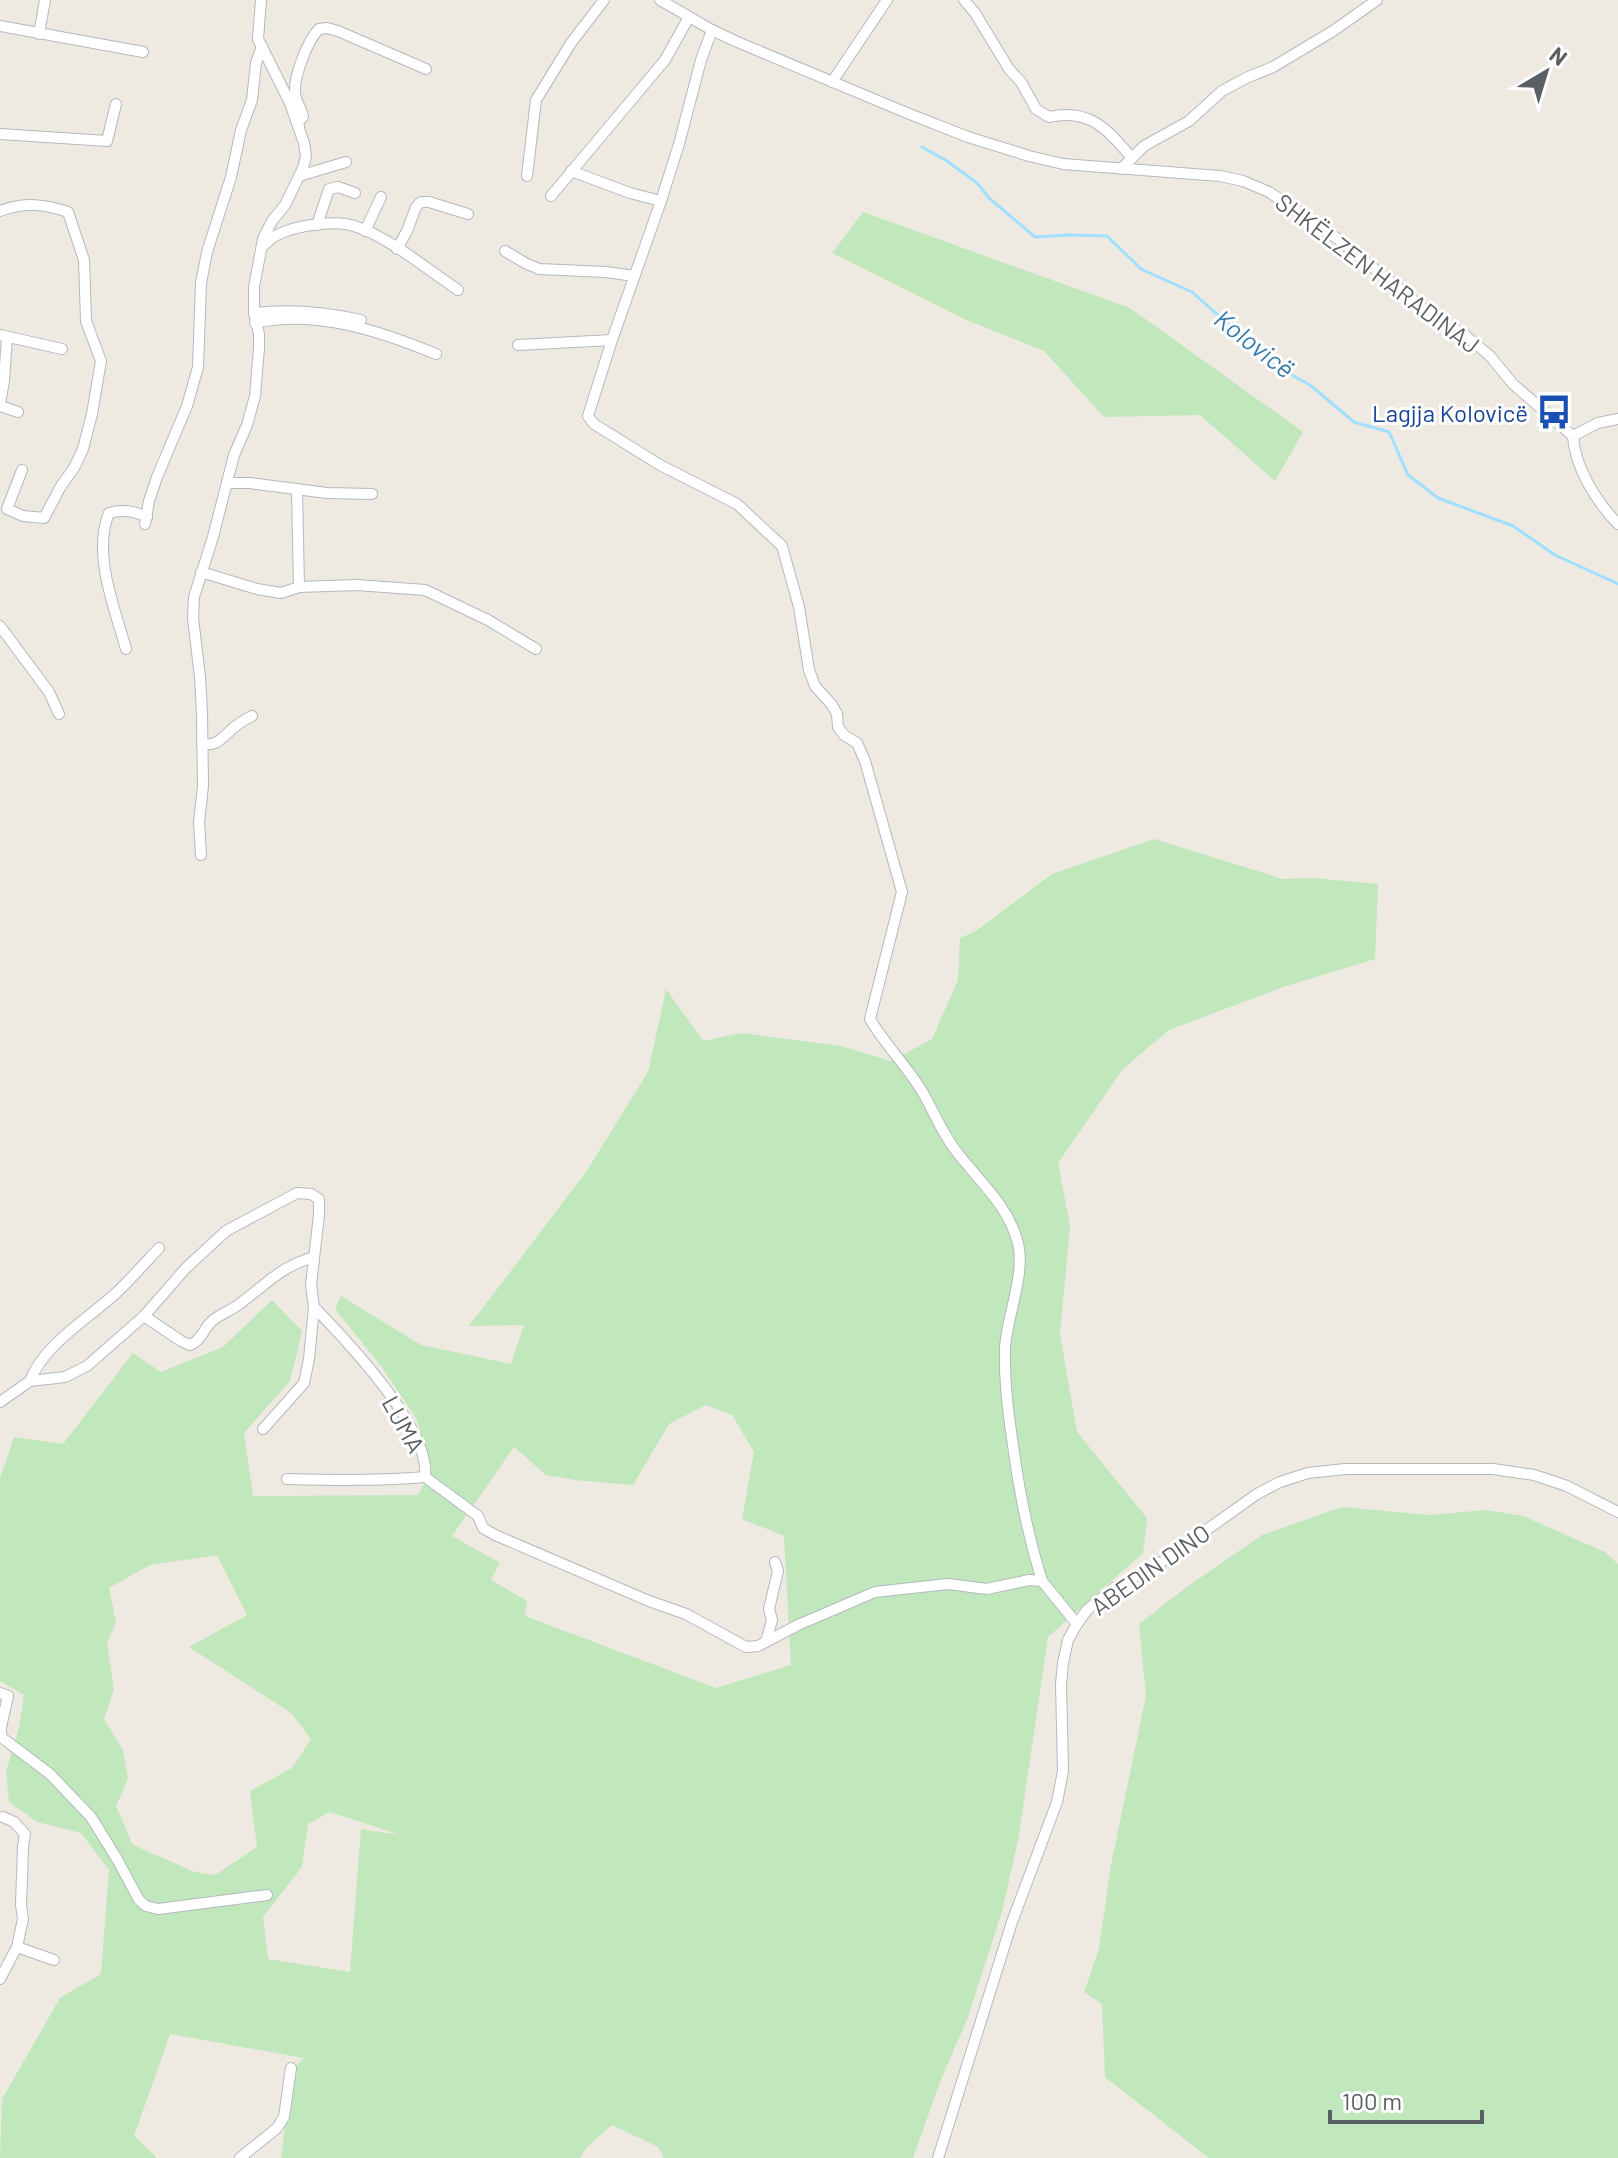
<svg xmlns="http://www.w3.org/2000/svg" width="1618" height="2158" font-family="Barlow,sans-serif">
	<rect width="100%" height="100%" fill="#eeeae2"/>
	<!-- green -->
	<g fill="#c1e7bc" fill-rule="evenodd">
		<path d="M863,212L1130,308L1303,432L1275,481L1200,415L1104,417L1044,351L964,319L832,253Z"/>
		<path d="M1154,839L1283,879L1312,878L1378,884L1375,959L1283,987L1169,1030L1123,1069L1058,1163L1070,1226L1060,1334L1077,1432L1147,1518L1143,1553L1048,1637L1019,1835L1003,1908L968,2017L940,2082L913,2158H664L658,2147L612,2125L587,2147L580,2158H281L292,2070L304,2058L170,2034L134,2136L157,2158H0L2,2099L60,1998L101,1974L109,1870L81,1833L37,1822L9,1802L6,1771L19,1728L24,1695L0,1681V1478L14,1437L63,1444L133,1353L161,1372L223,1347L272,1300L302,1331L290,1381L244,1433L253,1496L418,1495L432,1469L416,1418L381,1366L335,1309L341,1296L421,1345L511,1364L524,1325L469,1326L586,1172L648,1072L666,989L703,1041L742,1033L841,1046L891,1061L932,1039L958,980L960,938L976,931L1052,874ZM706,1405L732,1415L754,1452L742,1519L784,1536L791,1665L716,1688L525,1616L527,1601L491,1580L500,1563L452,1536L514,1447L546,1475L575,1480L633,1485L669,1424ZM217,1555L247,1615L189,1647L291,1713L311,1739L292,1768L250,1791L257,1847L215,1875L195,1872L133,1845L116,1806L128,1779L123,1750L104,1719L114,1689L107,1643L116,1622L109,1588L150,1565ZM330,1812L400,1835L361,1829L350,1972L268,1959L263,1917L302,1867L308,1824Z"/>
		<path d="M1342,1507L1429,1515L1487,1510L1523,1516L1605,1552L1618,1564V2158H1209L1105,2077L1102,2004L1084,1992L1099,1949L1111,1865L1146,1696L1139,1624L1184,1589L1262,1535Z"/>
	</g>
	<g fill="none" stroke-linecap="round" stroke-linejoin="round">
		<!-- stream -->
		<path stroke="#a0dfff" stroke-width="3" d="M922,147L947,161L977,183L989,198L1035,237L1069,235L1107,236L1141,269L1192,292L1275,366L1310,385L1354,422L1389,432L1408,475L1438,498L1513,526L1555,555L1618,584"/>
		<!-- minor casing -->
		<g stroke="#b4b9bd" stroke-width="12">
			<g id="minor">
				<path d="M660,0L712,30L735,41L907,113L968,137L1029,156L1063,164L1220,176L1243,181L1269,192L1338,239L1436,319L1465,335L1490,356L1513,384L1573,436"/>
				<path d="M964,0L975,13L1009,69L1021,82L1036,109L1049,117C1090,108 1107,129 1132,158"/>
				<path d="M0,26L143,52"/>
				<path d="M712,30L701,60L679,144L661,201L612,340L588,416L594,424L660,465L737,504L782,546L799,607L809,670L815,686L832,705L837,714L838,727L844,735L857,743L865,761L902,892L870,1019C885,1045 908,1067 923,1093C934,1112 942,1133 956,1151C978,1180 1007,1204 1017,1240C1027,1272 1007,1314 1005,1348C1004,1380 1008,1413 1013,1445C1019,1491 1028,1536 1042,1581"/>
				<path d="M39,34L45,0"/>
				<path d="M832,82L887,0"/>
				<path d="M299,127L298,122L303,117C302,109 298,105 296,98C291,82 307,41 319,29L327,28L338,31L426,69"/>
				<path d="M0,134L107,141L116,104"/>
				<path d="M1121,169L1144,146L1189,121L1222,91L1246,78L1273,67L1333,31L1377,0"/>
				<path d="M571,171L630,193L661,201"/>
				<path d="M299,176L346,162"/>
				<path d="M527,176L536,100L571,43L604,0"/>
				<path d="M551,196L665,60L689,17"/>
				<path d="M0,211C24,202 45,204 68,212L84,260L86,321L101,361L92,414L83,449L74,468L61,486L44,518L23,516L7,509L22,470"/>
				<path d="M317,225L329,189L338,187L355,193"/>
				<path d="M365,231L381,197"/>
				<path d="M263,246C267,243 272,237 277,235C297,225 337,219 357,227C388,237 430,271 458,290"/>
				<path d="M397,249L407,231L416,207L421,202H429L468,214"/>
				<path d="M505,251L525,263L539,269L606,272L634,276"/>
				<path d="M254,313C290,309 325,312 361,320"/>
				<path d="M255,323C315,309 380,331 436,354"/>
				<path d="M0,335L62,349"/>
				<path d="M518,345L612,340"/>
				<path d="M0,403L4,381L7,337"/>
				<path d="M0,406L18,412"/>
				<path d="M1573,436C1575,468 1596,501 1618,524"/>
				<path d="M1573,436L1598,423L1618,419"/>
				<path d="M227,483H249L327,493L372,494"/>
				<path d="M297,489L299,587"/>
				<path d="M145,524L149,501L157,477L187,406L198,367L201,283L207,252L231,177L241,130L252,100L256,63L262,46"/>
				<path d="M201,572L257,589L281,593L299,587L357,585L425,590L488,620L536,649"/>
				<path d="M0,626L49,692L59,714"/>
				<path d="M126,649C115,609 92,554 109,513C123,509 134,511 147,517"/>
				<path d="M202,744C216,746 220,740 230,731C236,725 244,720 252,716"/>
				<path d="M201,855L199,822L203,786L202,713L200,677L193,618L194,597L213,537L234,455L247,425L255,396L259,348V334L254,313V287L263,239L272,221L285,205L303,168L306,156L304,143L290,103L258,39L261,0"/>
				<path d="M144,1316L181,1341L190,1345C201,1341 203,1330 211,1322C218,1315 230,1311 238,1305C266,1285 279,1267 314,1257"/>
				<path d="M30,1381C43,1345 88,1319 116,1293C131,1279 145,1263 159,1248"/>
				<path d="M0,1402L30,1381L65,1377L87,1366L144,1316L186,1268L226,1231L297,1193L311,1194L319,1199V1215L311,1285L314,1307L309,1359L304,1383L263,1429"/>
				<path d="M425,1477L478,1516L483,1528L495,1535L649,1601L686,1614L746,1647L758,1646L798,1625L875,1592L948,1584L987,1589L1029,1580L1042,1581L1077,1624"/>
				<path d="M287,1479C333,1480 379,1481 425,1477C431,1429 347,1341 314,1307"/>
				<path d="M766,1642L772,1620L769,1609L778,1571L775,1562"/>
				<path d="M0,1693L8,1696L1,1727V1737L50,1774L91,1817L117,1859L139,1900L146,1906L158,1909L267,1895"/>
				<path d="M17,1947L54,1960"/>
				<path d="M0,1979L17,1947L23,1919L21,1905L23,1847L25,1834L14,1822L3,1817"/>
				<path d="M240,2158L277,2128L284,2117L291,2068"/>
				<path d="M938,2158L1012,1922L1057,1802L1063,1771L1061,1684L1063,1663L1068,1640L1077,1624L1087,1610L1117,1586L1160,1563L1257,1494L1280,1482L1308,1473L1345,1469H1493L1534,1475L1567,1486L1618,1512"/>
			</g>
		</g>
		<!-- minor -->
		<use href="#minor" stroke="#fff" stroke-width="10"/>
	</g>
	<!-- icons -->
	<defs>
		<g id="bus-bare" transform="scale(2.76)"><path d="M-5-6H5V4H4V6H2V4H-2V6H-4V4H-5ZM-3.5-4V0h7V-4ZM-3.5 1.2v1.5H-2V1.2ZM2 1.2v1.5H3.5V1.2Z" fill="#1a4fb4" stroke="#fff" stroke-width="2.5" paint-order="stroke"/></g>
	</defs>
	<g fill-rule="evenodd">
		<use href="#bus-bare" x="1554" y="412"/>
	</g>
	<g text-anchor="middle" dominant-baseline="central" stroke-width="6" stroke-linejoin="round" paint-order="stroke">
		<!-- street labels -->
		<g font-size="24" fill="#5a5f63" stroke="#fff">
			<text transform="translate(1378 273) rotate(37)">SHKËLZEN HARADINAJ</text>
			<text transform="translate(404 1424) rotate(61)">LUMA</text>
			<text transform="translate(1150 1569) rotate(-35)">ABEDIN DINO</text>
		</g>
		<!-- transit labels -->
		<g font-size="24" fill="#164399" stroke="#fff" text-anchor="end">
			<text x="1528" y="412">Lagjja Kolovicë</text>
		</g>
		<!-- water labels -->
		<g font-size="26" font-style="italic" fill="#367cad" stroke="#fff">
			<text transform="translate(1255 343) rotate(38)">Kolovicë</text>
		</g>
	</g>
	<!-- north arrow -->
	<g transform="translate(1546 72) rotate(38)" stroke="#ffffff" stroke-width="6" paint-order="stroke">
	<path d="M0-6L14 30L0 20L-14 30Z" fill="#5a5f63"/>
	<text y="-12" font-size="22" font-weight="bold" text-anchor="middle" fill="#5a5f63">N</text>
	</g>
	<!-- scale -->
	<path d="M1330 2110v12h152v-12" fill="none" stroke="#5a5f63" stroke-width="4"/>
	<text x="1342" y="2110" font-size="24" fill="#5a5f63" stroke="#ffffff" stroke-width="6" paint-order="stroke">100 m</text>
</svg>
